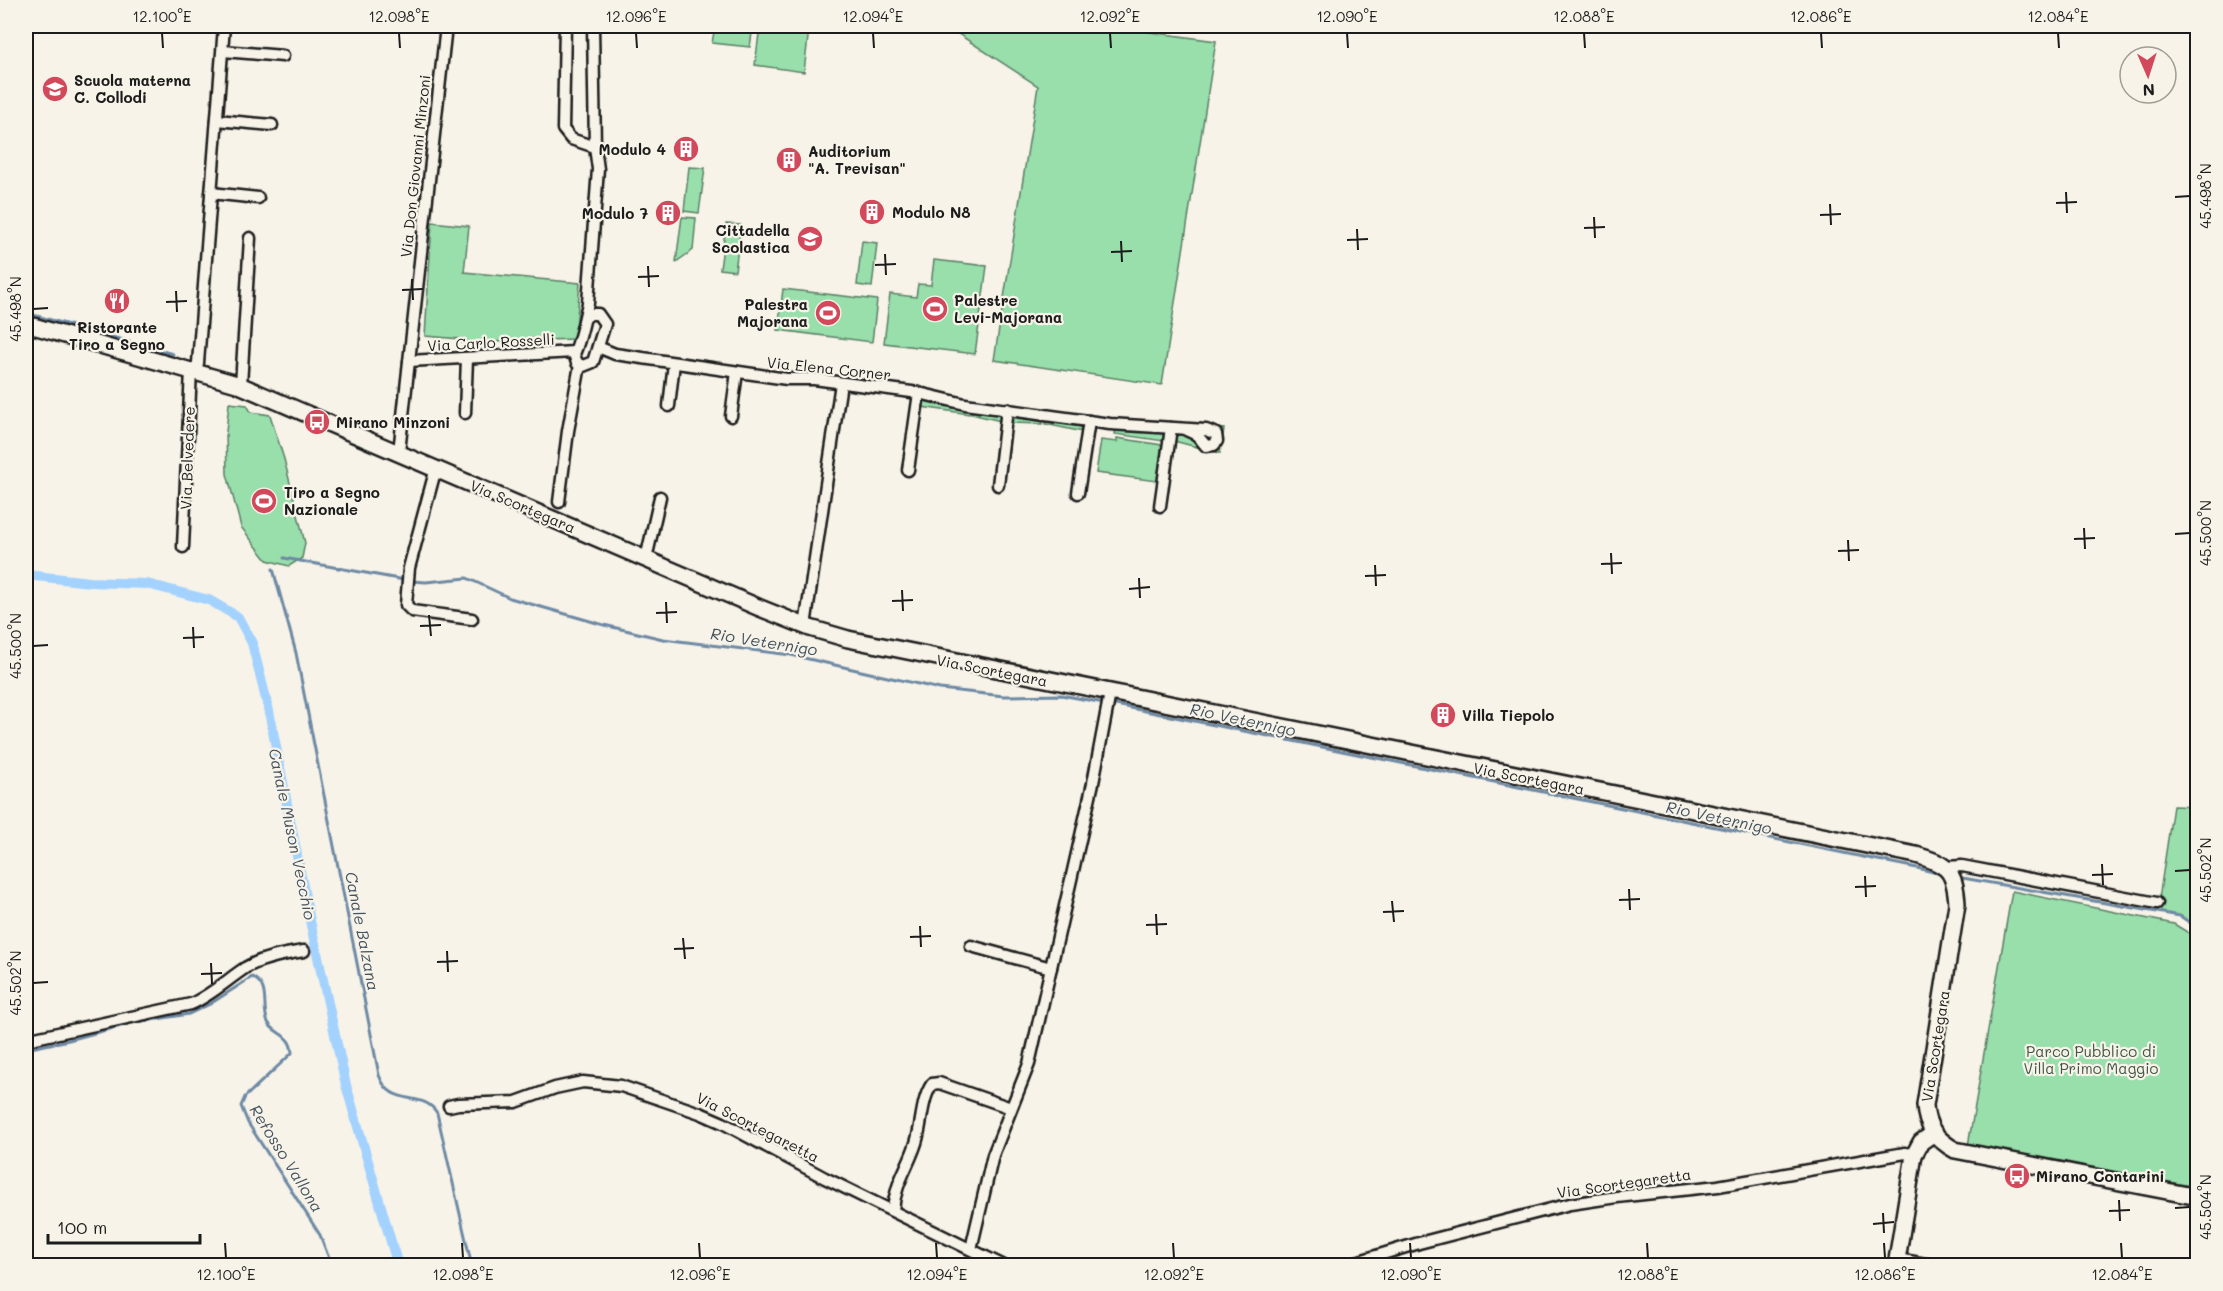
<svg xmlns="http://www.w3.org/2000/svg" width="2223" height="1291" font-family="Mali,sans-serif">
	<rect width="100%" height="100%" fill="#f7f3e8"/>
	<filter id="ink" filterUnits="userSpaceOnUse"><feTurbulence type="fractalNoise" baseFrequency=".0167" numOctaves="2"/><feDisplacementMap in="SourceGraphic" scale="12" xChannelSelector="R" yChannelSelector="G"/><feConvolveMatrix kernelMatrix="1 2 1 2 8 2 1 2 1" color-interpolation-filters="sRGB"/></filter>
	<g filter="url(#ink)">
		<!-- green -->
		<g fill="#98dfac" stroke="#5a7e64" stroke-width="1.5">
			<path d="M715,26H753L750,47L712,43Z"/>
			<path d="M760,26H799L808,37L804,72L755,65Z"/>
			<path d="M946,26H980L989,31L993,26H1105L1216,41L1162,385L994,360L1038,86Z"/>
			<path d="M689,167L705,168L699,213L684,211Z"/>
			<path d="M682,217L696,218L693,250L676,262Z"/>
			<path d="M432,222L469,226L464,272L580,283L575,339L462,343L461,339L425,336Z"/>
			<path d="M726,224L741,225L735,271L720,269Z"/>
			<path d="M862,241L877,243L872,287L857,285Z"/>
			<path d="M934,260L987,266L975,354L884,343L890,294L916,297L918,284L931,285Z"/>
			<path d="M783,289L877,300L872,342L778,330Z"/>
			<path d="M927,400L970,410L969,414L922,407L923,402Z"/>
			<path d="M229,403L247,405L251,412L270,415L284,459L305,543L302,558L289,566L267,560L241,527L227,474L226,432Z"/>
			<path d="M972,410L998,414L1001,416V421L971,414Z"/>
			<path d="M1014,416L1043,420L1042,424L1010,423L1011,418Z"/>
			<path d="M1046,420L1081,425L1083,432L1045,424Z"/>
			<path d="M1200,426L1224,429L1220,453L1174,441L1177,435L1192,436L1219,446Z"/>
			<path d="M1116,430L1160,432L1164,434V441L1115,434Z"/>
			<path d="M1117,438L1162,445L1157,481L1096,473L1101,440L1117,442Z"/>
			<path d="M2173,806L2197,807V928L2180,916L2157,912Z"/>
			<path d="M2012,891L2174,924L2197,938V1188L1968,1146Z"/>
		</g>
		<g fill="none" stroke-linecap="round" stroke-linejoin="round">
			<!-- stream -->
			<g stroke="#6d89a4" stroke-width="3">
				<path d="M26,313L173,354"/>
				<path d="M284,558L404,580"/>
				<path d="M273,569L296,653L379,1075C391,1109 422,1089 437,1113L470,1258V1266"/>
				<path d="M411,581L426,582L467,578L510,598L604,625L663,639L791,655L940,689L1004,696L1061,695L1104,703"/>
				<path d="M1111,704L1917,868L1945,875"/>
				<path d="M1957,877L2180,916L2198,928"/>
				<path d="M26,1049L69,1040L132,1023L189,1014L210,1004L252,977C270,986 262,1003 267,1020C272,1035 291,1032 292,1053L245,1097L241,1106L248,1123L320,1235L332,1266"/>
			</g>
			<!-- canal -->
			<path stroke="#a3d2ff" stroke-width="10" d="M26,575L90,582L147,584L209,600L238,617L252,643L269,711L307,907L346,1085L398,1266"/>
			<!-- street casing -->
			<g stroke="#1c1c1c" stroke-width="15">
				<g id="street">
					<path d="M565,26L563,129L571,139L595,147"/>
					<path d="M223,51L283,56"/>
					<path d="M217,120L272,125"/>
					<path d="M211,193L258,198"/>
					<path d="M585,318L590,314H598L605,324L593,362L583,366L577,363L574,354C581,338 584,321 588,303L598,169L595,147L593,26"/>
					<path d="M598,347L615,354L787,379H814L919,393L965,404L1110,424L1206,430L1216,434L1217,441L1214,445L1206,446L1197,435L1186,430"/>
					<path d="M409,361L574,352"/>
					<path d="M196,371L198,363L224,26"/>
					<path d="M241,385L250,238"/>
					<path d="M669,406L674,363"/>
					<path d="M465,413L467,358"/>
					<path d="M731,416L737,372"/>
					<path d="M399,452L446,26"/>
					<path d="M436,468L409,568L406,605L412,611L472,619"/>
					<path d="M908,470L919,393"/>
					<path d="M998,485L1007,409"/>
					<path d="M1078,493L1089,421"/>
					<path d="M559,502L568,431L580,365"/>
					<path d="M1160,506L1171,428"/>
					<path d="M183,547L191,370"/>
					<path d="M646,559L660,497"/>
					<path d="M805,626L841,383"/>
					<path d="M1946,867L1962,866L2157,903"/>
					<path d="M971,946L1051,968"/>
					<path d="M26,1040L191,1004C211,995 227,980 245,968C262,958 284,954 304,951"/>
					<path d="M449,1106L458,1104L516,1102L555,1088L583,1082L621,1086L700,1113L723,1123L825,1178L1004,1266"/>
					<path d="M893,1210C895,1183 908,1168 916,1143C922,1125 921,1100 932,1084L939,1083L1011,1108"/>
					<path d="M971,1249L993,1155L1029,1064L1093,783L1110,693"/>
					<path d="M1897,1259L1937,1266"/>
					<path d="M1343,1266L1419,1243L1570,1204L1617,1197L1718,1186L1905,1153L1914,1155"/>
				</g>
			</g>
			<!-- secondary casing -->
			<g stroke="#1c1c1c" stroke-width="20">
				<g id="secondary">
					<path d="M26,324L237,384L760,608L810,628L848,639L1916,855C1947,864 1955,870 1957,904L1925,1105C1926,1127 1937,1140 1955,1150L2198,1197"/>
					<path d="M1896,1266L1914,1155L1921,1142L1934,1133"/>
				</g>
			</g>
			<!-- street -->
			<use href="#street" stroke="#f7f3e8" stroke-width="10"/>
			<!-- secondary -->
			<use href="#secondary" stroke="#f7f3e8" stroke-width="15"/>
		</g>
	</g>
	<!-- ticks -->
	<path fill="none" stroke="#1c1c1c" stroke-width="2" d="M162,33L163,48M399,33L400,48M636,33L637,48M873,33L874,48M1110,33L1111,48M1347,33L1348,48M1584,33L1585,48M1821,33L1822,48M2058,33L2059,48M2066,192L2067,213M2175,197L2190,196M2056,203L2077,202M1830,204L1831,225M1820,215L1841,214M1594,217L1595,238M1584,228L1605,227M1357,229L1358,250M1347,240L1368,239M1121,241L1122,262M1111,252L1132,251M885,254L886,275M875,265L896,264M648,266L649,287M638,277L659,276M412,279L413,300M402,290L423,289M176,291L177,312M166,302L187,301M33,309L48,308M2084,528L2085,549M2175,534L2190,533M2074,539L2095,538M1848,540L1849,561M1838,551L1859,550M1611,553L1612,574M1601,564L1622,563M1375,565L1376,586M1365,576L1386,575M1139,578L1140,598M1129,589L1150,587M902,590L903,611M892,601L913,600M666,602L667,623M656,613L677,612M429,615L431,636M420,626L441,625M193,627L194,648M183,638L204,637M33,646L48,645M2102,864L2103,885M2175,871L2190,870M2092,875L2113,874M1865,876L1866,897M1855,887L1876,886M1629,889L1630,910M1619,900L1640,899M1392,901L1394,922M1383,912L1404,911M1156,914L1157,935M1146,925L1167,924M920,926L921,947M910,937L931,936M683,938L685,959M674,949L694,948M447,951L448,972M437,962L458,961M211,963L212,984M201,974L222,973M33,983L48,982M2119,1200L2120,1221M2175,1208L2190,1207M2109,1211L2130,1210M1883,1213L1884,1233M1873,1224L1894,1222M225,1243L226,1258M462,1243L463,1258M699,1243L700,1258M936,1243L937,1258M1173,1243L1174,1258M1410,1243L1411,1258M1647,1243L1648,1258M1884,1243L1885,1258M2121,1243L2122,1258"/>
	<!-- icons -->
	<defs>
		<g id="school-disc" transform="scale(1.35)"><circle r="9.5" fill="#d1495b" stroke="#f7f3e8"/><path d="M0-5L7-2L0 1L-7-2ZM-4 1L0 2.5L4 1V4Q0 6-4 4Z" fill="#fff"/></g>
		<g id="building-disc" transform="scale(1.35)"><circle r="9.5" fill="#d1495b" stroke="#f7f3e8"/><path d="M-4-6H4V6H1V3H-1V6H-4ZM-2.5-4.3h1.7v1.8h-1.7ZM.8-4.3h1.7v1.8H.8ZM-2.5-1h1.7V.8h-1.7ZM.8-1h1.7V.8H.8Z" fill="#fff"/></g>
		<g id="restaurant-disc" transform="scale(1.35)"><circle r="9.5" fill="#d1495b" stroke="#f7f3e8"/><path d="M-5-6h1v4h1v-4h1v4h1v-4h1v5L-1.5 .5V6h-2V.5L-5-1ZM5-6V6H3V1.5H1.5Q1.5-4 5-6Z" fill="#fff"/></g>
		<g id="stadium-disc" transform="scale(1.35)"><circle r="9.5" fill="#d1495b" stroke="#f7f3e8"/><path d="M0-5a6.5 5 0 1 0 0 10a6.5 5 0 1 0 0-10ZM-3.5-1.8h7v3.6h-7Z" fill="#fff"/></g>
		<g id="bus-disc" transform="scale(1.35)"><circle r="9.5" fill="#d1495b" stroke="#f7f3e8"/><path d="M-5-6H5V4H4V6H2V4H-2V6H-4V4H-5ZM-3.5-4V0h7V-4ZM-3.5 1.2v1.5H-2V1.2ZM2 1.2v1.5H3.5V1.2Z" fill="#fff"/></g>
	</defs>
	<g fill-rule="evenodd">
		<use href="#school-disc" x="55" y="89"/>
		<use href="#building-disc" x="686" y="149"/>
		<use href="#building-disc" x="789" y="160"/>
		<use href="#building-disc" x="872" y="212"/>
		<use href="#building-disc" x="668" y="213"/>
		<use href="#school-disc" x="810" y="239"/>
		<use href="#restaurant-disc" x="117" y="301"/>
		<use href="#stadium-disc" x="935" y="309"/>
		<use href="#stadium-disc" x="828" y="313"/>
		<use href="#bus-disc" x="317" y="422"/>
		<use href="#stadium-disc" x="264" y="501"/>
		<use href="#building-disc" x="1443" y="715"/>
		<use href="#bus-disc" x="2017" y="1176"/>
	</g>
	<g text-anchor="middle" dominant-baseline="central" stroke-width="4.5" stroke-linejoin="round" paint-order="stroke">
		<!-- poi labels -->
		<g font-size="15" font-weight="bold" fill="#1c1c1c" stroke="#f7f3e8" text-anchor="start">
			<text x="74" y="80">Scuola materna<tspan x="74" dy="17">C. Collodi</tspan></text>
			<text x="666" y="149" text-anchor="end">Modulo 4</text>
			<text x="808" y="151">Auditorium<tspan x="808" dy="17">"A. Trevisan"</tspan></text>
			<text x="892" y="212">Modulo N8</text>
			<text x="648" y="213" text-anchor="end">Modulo 7</text>
			<text x="790" y="230" text-anchor="end">Cittadella<tspan x="790" dy="17">Scolastica</tspan></text>
			<text x="954" y="300">Palestre<tspan x="954" dy="17">Levi-Majorana</tspan></text>
			<text x="808" y="304" text-anchor="end">Palestra<tspan x="808" dy="17">Majorana</tspan></text>
			<text x="117" y="327" text-anchor="middle">Ristorante<tspan x="117" dy="17">Tiro a Segno</tspan></text>
			<text x="336" y="422">Mirano Minzoni</text>
			<text x="284" y="492">Tiro a Segno<tspan x="284" dy="17">Nazionale</tspan></text>
			<text x="1462" y="715">Villa Tiepolo</text>
			<text x="2036" y="1176">Mirano Contarini</text>
		</g>
		<!-- street labels -->
		<g font-size="15" fill="#1c1c1c" stroke="#f7f3e8">
			<text transform="translate(415 166) rotate(-84)">Via Don Giovanni Minzoni</text>
			<text transform="translate(491 342) rotate(-3)">Via Carlo Rosselli</text>
			<text transform="translate(829 368) rotate(6)">Via Elena Corner</text>
			<text transform="translate(187 458) rotate(-88)">Via Belvedere</text>
			<text transform="translate(523 506) rotate(23)">Via Scortegara</text>
			<text transform="translate(992 670) rotate(11)">Via Scortegara</text>
			<text transform="translate(1529 778) rotate(11)">Via Scortegara</text>
			<text transform="translate(1935 1046) rotate(-81)">Via Scortegara</text>
			<text transform="translate(758 1127) rotate(27)">Via Scortegaretta</text>
			<text transform="translate(1624 1183) rotate(-8)">Via Scortegaretta</text>
		</g>
		<!-- park labels -->
		<g font-size="15" fill="#415647" stroke="#f7f3e8">
			<text x="2091" y="1051">Parco Pubblico di<tspan x="2091" dy="17">Villa Primo Maggio</tspan></text>
		</g>
		<!-- water labels -->
		<g font-size="16" font-style="italic" fill="#445360" stroke="#f7f3e8">
			<text transform="translate(764 641) rotate(9)">Rio Veternigo</text>
			<text transform="translate(1243 719) rotate(12)">Rio Veternigo</text>
			<text transform="translate(1719 817) rotate(12)">Rio Veternigo</text>
			<text transform="translate(293 834) rotate(78)">Canale Muson Vecchio</text>
			<text transform="translate(363 931) rotate(79)">Canale Balzana</text>
			<text transform="translate(287 1158) rotate(58)">Refosso Vallona</text>
		</g>
	</g>
	<!-- margin -->
	<rect width="2223" height="1291" fill="none" stroke="#f7f3e8" stroke-width="66"/>
	<!-- north arrow -->
	<g transform="translate(2148 75) rotate(177)"><circle r="28" fill="#f7f3e8" stroke="#9f9d96" stroke-width="1.5"/>
	<path d="M0-4.5L10 22L0 15L-10 22Z" fill="#d1495b"/>
	<text y="-9" font-size="16" font-weight="bold" text-anchor="middle" fill="#1c1c1c">N</text>
	</g>
	<!-- scale -->
	<path d="M48 1234v9h152v-9" fill="none" stroke="#1c1c1c" stroke-width="3"/>
	<text x="57" y="1234" font-size="18" fill="#1c1c1c" stroke="#f7f3e8" stroke-width="4.5" paint-order="stroke">100 m</text>
	<rect x="33" y="33" width="2157" height="1225" fill="none" stroke="#1c1c1c" stroke-width="2"/>
	<g font-size="15" text-anchor="middle" fill="#1c1c1c">
		<text x="162" y="22">12.100°E</text>
		<text x="399" y="22">12.098°E</text>
		<text x="636" y="22">12.096°E</text>
		<text x="873" y="22">12.094°E</text>
		<text x="1110" y="22">12.092°E</text>
		<text x="1347" y="22">12.090°E</text>
		<text x="1584" y="22">12.088°E</text>
		<text x="1821" y="22">12.086°E</text>
		<text x="2058" y="22">12.084°E</text>
		<text transform="translate(2206 196) rotate(-90)" y="5">45.498°N</text>
		<text transform="translate(16 309) rotate(-90)" y="5">45.498°N</text>
		<text transform="translate(2206 533) rotate(-90)" y="5">45.500°N</text>
		<text transform="translate(16 646) rotate(-90)" y="5">45.500°N</text>
		<text transform="translate(2206 870) rotate(-90)" y="5">45.502°N</text>
		<text transform="translate(16 983) rotate(-90)" y="5">45.502°N</text>
		<text transform="translate(2206 1207) rotate(-90)" y="5">45.504°N</text>
		<text x="226" y="1280">12.100°E</text>
		<text x="463" y="1280">12.098°E</text>
		<text x="700" y="1280">12.096°E</text>
		<text x="937" y="1280">12.094°E</text>
		<text x="1174" y="1280">12.092°E</text>
		<text x="1411" y="1280">12.090°E</text>
		<text x="1648" y="1280">12.088°E</text>
		<text x="1885" y="1280">12.086°E</text>
		<text x="2122" y="1280">12.084°E</text>
	</g>
</svg>
